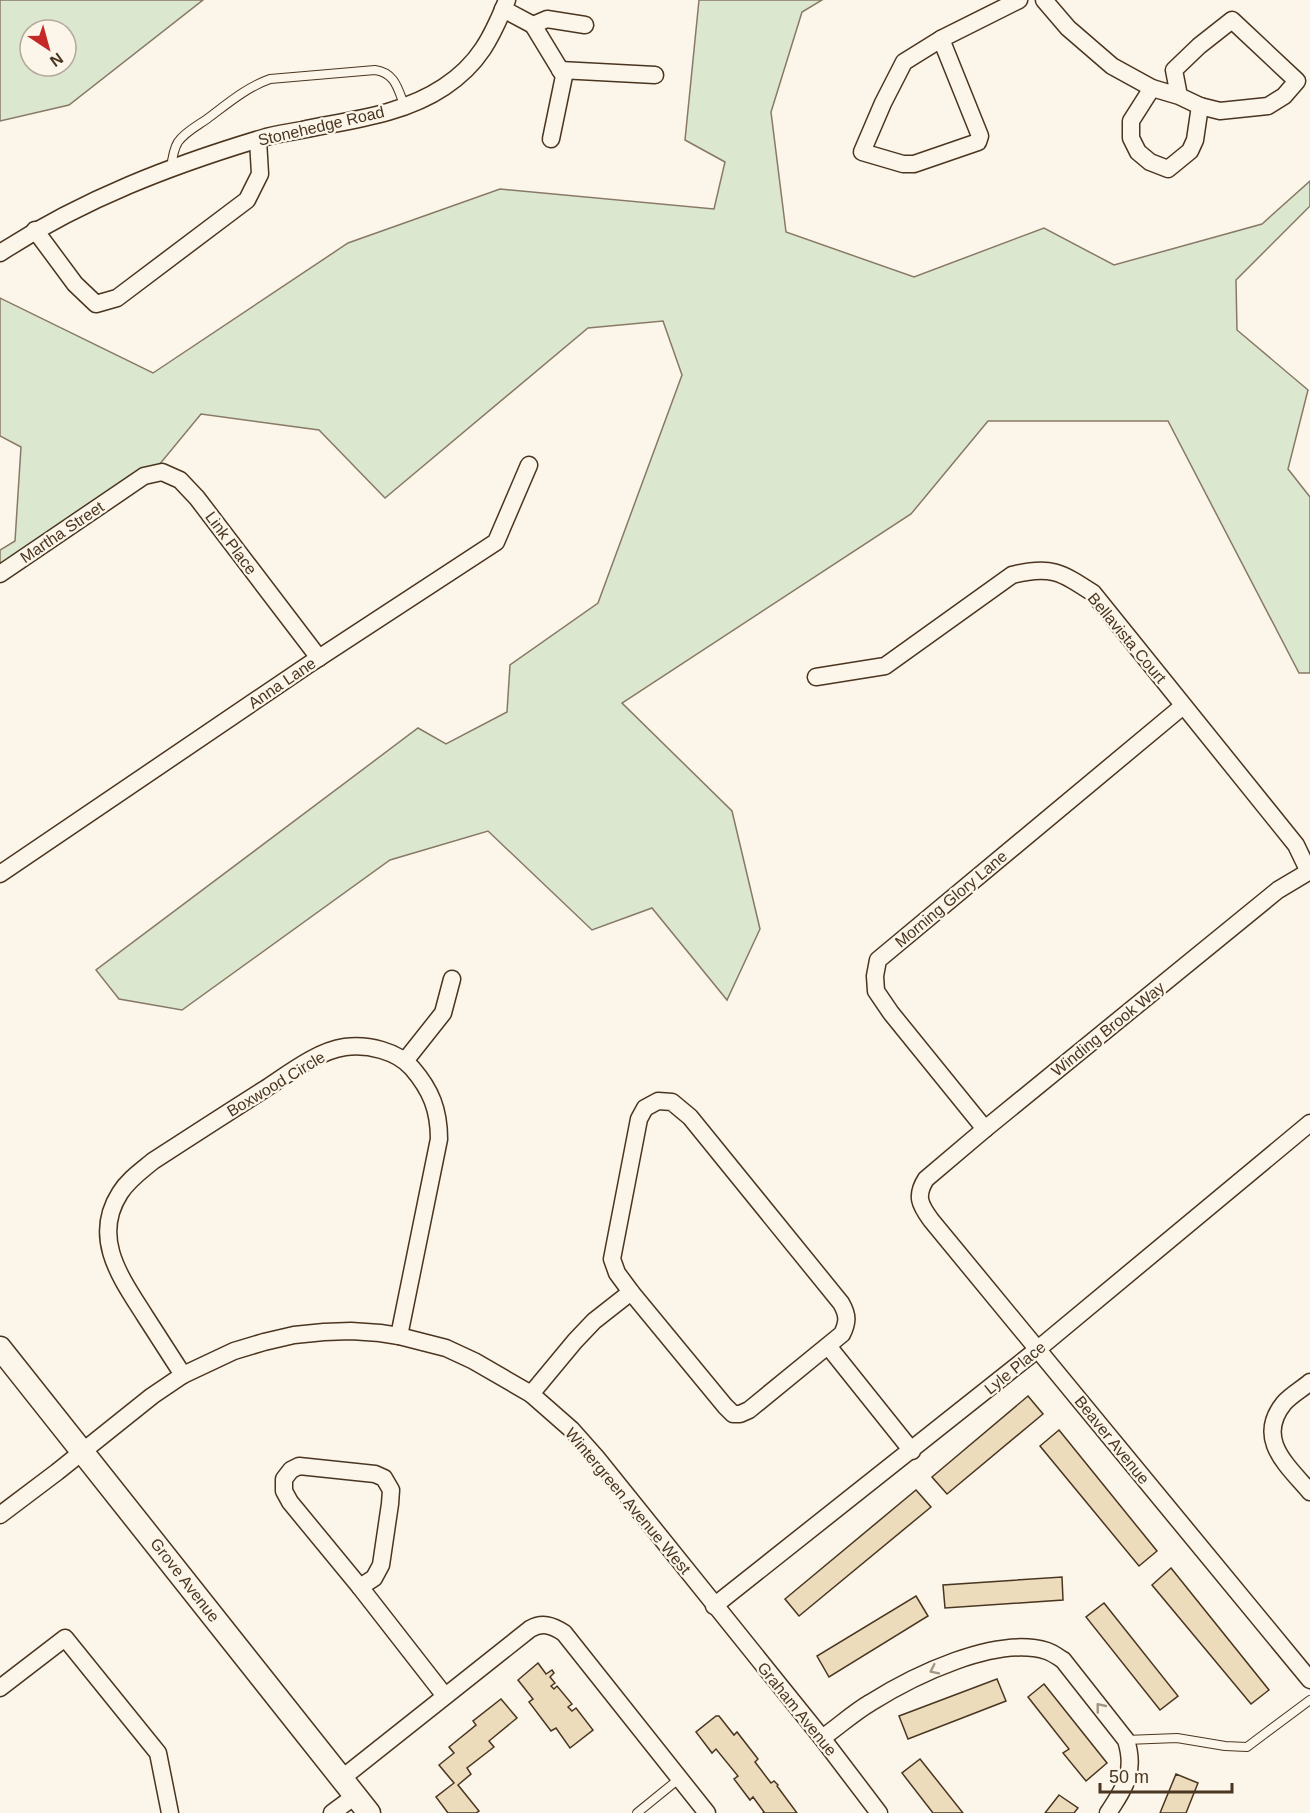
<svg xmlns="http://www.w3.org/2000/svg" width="1310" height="1813" font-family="Arial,sans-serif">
	<rect width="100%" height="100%" fill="#fbf6e9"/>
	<!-- green -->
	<g fill="#dce7d0" stroke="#887966" stroke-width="1.5" fill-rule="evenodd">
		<path d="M0,0H203L69,105L0,121ZM30,30H66V66H30Z"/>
		<path d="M699,0H822L802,12L771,112L786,232L914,277L1044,228L1114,265L1262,224L1310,181V206L1236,280L1237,330L1308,390L1288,469L1310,497V673H1299L1168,421H988L911,514L622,703L732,811L760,929L727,1000L652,908L592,930L488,831L390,860L182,1010L119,999L96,970L418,728L446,744L507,712L510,665L598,603L682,375L663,321L588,328L385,498L319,430L201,414L140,488L0,580V550L15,541L21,447L0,436V298L153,373L348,243L500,189L714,209L725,162L685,140Z"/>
	</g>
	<!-- building -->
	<g fill="#ecdcbc" stroke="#4a3520" stroke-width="1.5">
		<path d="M1028,1396L1043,1414L947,1494L932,1477Z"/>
		<path d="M1059,1430L1157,1551L1139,1566L1040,1446Z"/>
		<path d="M916,1490L931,1507L799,1616L785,1599Z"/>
		<path d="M1171,1568L1269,1690L1251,1704L1152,1585Z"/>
		<path d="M1062,1577L1063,1600L945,1608L943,1585Z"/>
		<path d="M916,1596L928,1616L829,1677L817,1656Z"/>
		<path d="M1104,1603L1178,1696L1160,1710L1086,1617Z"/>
		<path d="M538,1663L546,1674L552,1670L554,1673L550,1677L555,1683L551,1686L554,1689L557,1686L572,1704L568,1707L572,1711L576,1708L593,1730L570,1748L556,1728L551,1731L529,1702L533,1699L518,1680Z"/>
		<path d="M997,1679L1006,1701L908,1739L899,1716Z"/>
		<path d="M1044,1684L1107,1763L1086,1781L1063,1753L1069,1749L1028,1697Z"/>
		<path d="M501,1699L517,1718L489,1741L494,1747L467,1768L471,1774L458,1785L479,1811L476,1813H448L436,1797L454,1783L439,1765L454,1753L449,1747L476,1725L473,1721Z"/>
		<path d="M716,1716H719L734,1735L737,1732L758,1759L755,1762L771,1783L774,1781L778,1785L777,1786L797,1813H763L764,1812L753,1797L750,1800L734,1779L738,1776L716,1749L712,1753L696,1732Z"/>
		<path d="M920,1759L963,1813H933L902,1773Z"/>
		<path d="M1176,1774L1198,1783L1186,1813H1160Z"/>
		<path d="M1059,1795L1078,1808L1074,1813H1045Z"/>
	</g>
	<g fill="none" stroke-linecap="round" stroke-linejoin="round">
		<!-- lane casing -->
		<g stroke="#4a3520" stroke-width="10">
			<g id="lane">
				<path d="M171,169C172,160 173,150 178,142C185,132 197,126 207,119C227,104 247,87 270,79L375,70C396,73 398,90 405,107"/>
				<path d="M1126,1740L1177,1738L1225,1746L1247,1747L1310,1700"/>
				<path d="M637,1813L680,1778"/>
			</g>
		</g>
		<!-- street casing -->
		<g stroke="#4a3520" stroke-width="19">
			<g id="street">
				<path d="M1044,0L1068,28L1112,66L1152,88L1179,96L1200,106L1220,111L1268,106L1284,96L1297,81L1232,20L1199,46L1174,70L1179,96"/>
				<path d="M503,9L533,25L547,19L585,25"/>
				<path d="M533,25L564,76L551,139"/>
				<path d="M941,39L980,136L978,142L914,164H903L862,152L883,103L904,62Z"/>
				<path d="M941,39L1019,0"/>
				<path d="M560,70L655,75"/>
				<path d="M1152,88L1131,121V138L1138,152L1150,162L1168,169L1190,151L1195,140L1200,106"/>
				<path d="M35,230L75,284L96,304L117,298L247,200L260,174L258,140"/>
				<path d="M0,253C83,199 172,165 266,137C278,134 290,132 302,130C350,120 402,115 444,87C479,64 492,37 507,0"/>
				<path d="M0,574L144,476L162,472L180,480L197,498L319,658"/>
				<path d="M816,677L885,666L1012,575C1050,565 1061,572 1093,593L1296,845L1309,872"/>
				<path d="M1310,871L1278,890L985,1129L926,1179C915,1196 920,1205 931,1220L1310,1680"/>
				<path d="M0,874L308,665L496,542L529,465"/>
				<path d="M405,1061L443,1013L452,979"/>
				<path d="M658,1101L672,1102L690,1117L841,1303C848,1315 848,1322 842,1334L749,1410L740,1414H733L725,1406L631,1292L617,1273L612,1259L639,1119L645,1108Z"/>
				<path d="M985,1129L891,1013L876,991L875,976L878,960L1183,706"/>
				<path d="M828,1346L912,1451"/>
				<path d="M183,1375C170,1355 158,1336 145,1316C121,1278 91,1238 120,1193C128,1180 141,1171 153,1161C190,1137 227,1113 265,1089C288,1074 317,1051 345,1047C368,1044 397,1051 412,1068C431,1090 439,1110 439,1139L399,1336"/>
				<path d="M1310,1382C1302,1389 1291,1395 1284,1403C1255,1439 1287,1465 1310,1492"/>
				<path d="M531,1394L575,1341L594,1321L631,1292"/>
				<path d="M299,1466L375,1474L384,1478L391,1490L390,1504L381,1565L374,1578L360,1587L290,1502L284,1491V1479L291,1470Z"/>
				<path d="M0,1515L57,1472L152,1396L183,1375L234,1351L264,1342L294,1335L324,1332L351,1331L380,1333L399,1336L446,1348L474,1361L531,1394L572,1430L596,1457L822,1738L879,1813"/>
				<path d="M360,1587L445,1696"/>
				<path d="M714,1606L1038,1349L1310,1123"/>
				<path d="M0,1688L65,1638L158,1753L170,1813"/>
				<path d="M822,1738C838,1727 853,1713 870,1703C913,1676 996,1635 1047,1651C1053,1653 1058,1657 1063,1660L1126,1740C1136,1772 1125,1787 1108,1813"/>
				<path d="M341,1779L530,1629C542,1622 552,1625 564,1633L707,1813"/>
				<path d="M332,1813L355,1796"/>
			</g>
		</g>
		<!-- secondary casing -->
		<g stroke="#4a3520" stroke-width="25">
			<path id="secondary" d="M0,1348L369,1813"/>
		</g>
		<!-- lane -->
		<use href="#lane" stroke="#fbf6e9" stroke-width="8"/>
		<!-- street -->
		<use href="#street" stroke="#fbf6e9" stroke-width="16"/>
		<!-- secondary -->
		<use href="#secondary" stroke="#fbf6e9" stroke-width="22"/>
	</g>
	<!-- one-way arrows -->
	<defs><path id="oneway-chevron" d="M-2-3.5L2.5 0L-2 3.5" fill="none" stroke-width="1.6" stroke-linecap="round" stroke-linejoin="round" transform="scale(1.5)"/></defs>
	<g stroke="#a29684">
		<use href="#oneway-chevron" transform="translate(934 1670) rotate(154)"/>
		<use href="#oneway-chevron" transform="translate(1100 1707) rotate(-129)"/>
	</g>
	<g text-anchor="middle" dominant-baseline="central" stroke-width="4.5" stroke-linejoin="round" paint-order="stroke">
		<!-- street labels -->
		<g font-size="16" fill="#4a3520" stroke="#fbf6e9">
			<text transform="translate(321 126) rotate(-13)">Stonehedge Road</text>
			<text transform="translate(62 532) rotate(-34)">Martha Street</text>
			<text transform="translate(231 543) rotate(53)">Link Place</text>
			<text transform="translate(1127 638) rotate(50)">Bellavista Court</text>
			<text transform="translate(282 683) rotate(-34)">Anna Lane</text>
			<text transform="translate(951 899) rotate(-40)">Morning Glory Lane</text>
			<text transform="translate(1108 1029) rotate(-39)">Winding Brook Way</text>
			<text transform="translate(276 1084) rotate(-31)">Boxwood Circle</text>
			<text transform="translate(1015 1368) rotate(-39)">Lyle Place</text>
			<text transform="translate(1112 1440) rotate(51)">Beaver Avenue</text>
			<text transform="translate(628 1501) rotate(50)">Wintergreen Avenue West</text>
			<text transform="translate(185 1580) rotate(52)">Grove Avenue</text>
			<text transform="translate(797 1709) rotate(51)">Graham Avenue</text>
		</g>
	</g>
	<!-- north arrow -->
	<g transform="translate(48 48) rotate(144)"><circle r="28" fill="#fbf6e9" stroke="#b4a999" stroke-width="1.5"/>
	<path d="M0-4.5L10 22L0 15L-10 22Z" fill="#c62828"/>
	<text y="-9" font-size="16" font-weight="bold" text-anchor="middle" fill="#4a3520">N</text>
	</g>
	<!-- scale -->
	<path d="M1100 1783v9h132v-9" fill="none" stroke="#4a3520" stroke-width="3"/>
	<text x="1109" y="1783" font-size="18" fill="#4a3520" stroke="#fbf6e9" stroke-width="4.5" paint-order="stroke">50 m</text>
</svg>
